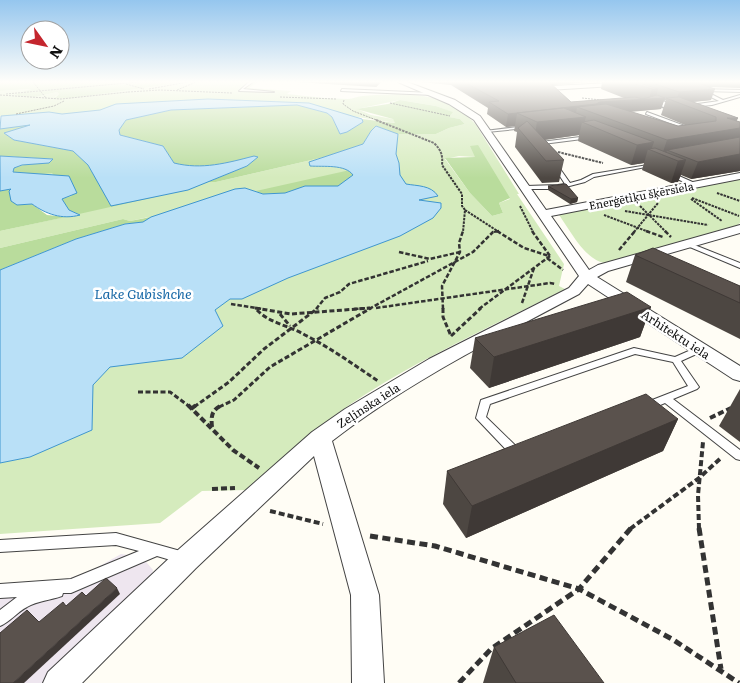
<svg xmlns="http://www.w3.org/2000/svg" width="740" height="683" font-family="Literata,serif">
	<rect width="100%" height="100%" fill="#fffdf5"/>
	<!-- industrial -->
	<path fill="#eee6ef" d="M121,554L142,557L153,570L151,581L43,683H0V587L67,579L91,571Z"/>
	<!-- green -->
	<g fill="#d5ebbd" fill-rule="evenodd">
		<path d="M186,82H258L249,88L291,91L287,94C307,96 328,99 348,99C353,99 358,96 363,96C404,93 447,90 476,125L519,194H517L564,264L559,286L565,289C499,323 429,354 366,394C323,421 284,456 247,490L202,491L160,523L0,534V270L149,217L130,221L123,219L0,248V231L65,217L10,187L0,191V156L163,195L247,166L208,181L216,182L333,155L360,180L374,131L436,134L449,128L465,124L460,119L448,117L452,112L436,106L400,100L357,109L371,115L393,119L396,123L281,105L276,101H218L106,113L0,116V91L33,89L16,94L35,97L57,92L59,94L55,97L73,98ZM459,156L475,157L510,199L499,203L503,213L492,216L470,193L445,159Z"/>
		<path d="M740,178V223L736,226L605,263C584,260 569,228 557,212L675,190H688Z"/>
	</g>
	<!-- forest -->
	<g fill="#b9dc9c">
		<path d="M0,82H186L73,98H55L59,94L57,92L35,97L18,96L16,94L31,89L0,91Z"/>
		<path d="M400,100L436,106L453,112L449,117L460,119L465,124L449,128L436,134H398L376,126L371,131L363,144L333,155L216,182H208L247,166L232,162L211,166L188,167L174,163L163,146L120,135L119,130L125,120L171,110L297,105L327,113L332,117L340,134L347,132L363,122L362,119L395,123L393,119L356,109L388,104Z"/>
		<path d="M26,124L31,125L4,133L14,140L73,151L88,165L111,205L164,195L79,214L69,210L62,199L72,196L52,173L32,175L13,172L14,168C27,163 40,165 53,159L0,156V129Z"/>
		<path d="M478,145L510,198L499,203L503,213L492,216L470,193L445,158L475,157L470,146Z"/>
		<path d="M350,170L353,175L338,186H305L285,193L263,194L256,191Z"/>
		<path d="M10,187L17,205L32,204L47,215L66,217L0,231V191Z"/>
		<path d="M151,217L143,222L125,224L76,239L0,270V248L123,219L130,221Z"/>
	</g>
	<!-- water -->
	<g fill="#b9e0f7" stroke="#3f96cf">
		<path d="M208,99L309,103L362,119L363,122L347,132L340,134L332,117L327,113L297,105L171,110L126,120L119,130L120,135L163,146L174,163C202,170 227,163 254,156L258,157L247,166L188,190L111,206L88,165L73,151L14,140L4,133L30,125L0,129L1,116L49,112L62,114L100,110L116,104Z"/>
		<path d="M376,126L398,134L396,154L399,163L400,175L406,184C417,186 431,185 438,196L419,200L441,203V208L433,218L400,236L288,278L242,299H230L215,310L223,326L182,358L110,367L93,385L92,430L30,457L0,463V270L76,239L125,224L143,222L151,217L235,189L245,188L263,194L285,193L305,186H338L353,175C345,164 324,167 310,166L309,162L363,144L371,131Z"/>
		<path d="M0,156L53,159L49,163L22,165L14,168L13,172L69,176L77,193L62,199L69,210L80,215C62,220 46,214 32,204L17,205L11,201L9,191L11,189L0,191Z"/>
	</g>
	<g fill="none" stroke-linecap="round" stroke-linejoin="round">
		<!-- service casing -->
		<g stroke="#444" stroke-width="2">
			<g id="service">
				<path d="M249,82H253L243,89L274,92L239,91Z"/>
				<path d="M342,89L433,93L435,94L433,95L341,91Z"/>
				<path d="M699,89L740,90V92L705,91L723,100L740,95V97L712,105L690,107L691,105L719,101L699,91Z"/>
				<path d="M647,112L693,129L694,130L691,131L646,114Z"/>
				<path d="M525,126L526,128L487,132L485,131Z"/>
				<path d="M588,136L590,138L543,144L540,147L538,146L541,142Z"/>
				<path d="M554,163H556L570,183L581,180L593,174L654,164L656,165L594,177L585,182L558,189H524L523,188L526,186L558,185L565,184L552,164Z"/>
				<path d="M670,172L697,184L698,185L693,186L668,175V173Z"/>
				<path d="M687,242L740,263V268L685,245L684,244Z"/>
				<path d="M700,346L703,347L704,349L703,351L681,361L699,387L697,389L673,399L740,450V460L736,459L665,403L646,411L642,410L641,407L642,404L688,386L673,362L635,354L490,404L486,417L521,451L523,454L521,457L517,458L513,457L476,418L481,400L631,349L634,348L675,357Z"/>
				<path d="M116,533L184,552L189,554L191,558L189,562L184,564L157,556L71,593H63L62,596C51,600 37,601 27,607C17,612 10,622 0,626V610L17,597L0,598V584L71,579L139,551L116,545L0,552V540Z"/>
			</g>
		</g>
		<!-- minor casing -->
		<g stroke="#444" stroke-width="2">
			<g id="minor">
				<path d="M398,82H407L455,100L480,116L546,210L740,173V179L551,216L589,270L598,265L740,225V233L608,271L597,277L740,366V381L733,379L588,284L579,294C495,339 408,382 332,441L379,595L384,683H352L351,595L314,456L196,568L82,683H43L48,672L178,550L312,432L345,409L429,359L569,288L579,276L474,120L449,104Z"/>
				<path d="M611,83L613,86L532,91L529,89L532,87Z"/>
			</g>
		</g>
		<!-- tertiary casing -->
		<g stroke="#444" stroke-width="3">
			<path id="tertiary" d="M598,82H610L740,129V136Z"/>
		</g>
		<!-- path-far5 -->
		<g stroke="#333" stroke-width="1" stroke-dasharray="2 1" stroke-linecap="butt">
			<path d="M33,82L46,98"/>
			<path d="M126,84L144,89"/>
			<path d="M149,89L188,82"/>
			<path d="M177,90L196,82"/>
			<path d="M128,92L160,90L232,93"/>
			<path d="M6,94L138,82"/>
			<path d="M0,95L61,99L128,92"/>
			<path d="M280,97L336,99"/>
			<path d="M582,98L601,100"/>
			<path d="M344,100L343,104L353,111L379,121"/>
			<path d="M390,103L450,116"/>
			<path d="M16,114L54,106L64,101"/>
		</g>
		<!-- path-far4 -->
		<g stroke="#333" stroke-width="2" stroke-dasharray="2.5 1" stroke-linecap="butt">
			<path d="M376,120L434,143C441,150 443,155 442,165L462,194V206L465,210L463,232"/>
			<path d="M558,152L603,163"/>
			<path d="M717,193L740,201"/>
			<path d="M692,198L739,216"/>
			<path d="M691,199L722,221"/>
			<path d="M520,206L533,232"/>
			<path d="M640,206L666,232"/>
			<path d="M465,210L499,232"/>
			<path d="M625,211L708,225"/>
			<path d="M604,215L649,232"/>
			<path d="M494,232L499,231"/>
			<path d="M634,232L658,203"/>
		</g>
		<!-- path-far3 -->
		<g stroke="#333" stroke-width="2.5" stroke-dasharray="4.5 2" stroke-linecap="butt">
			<path d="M497,231L524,248L549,256"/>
			<path d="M532,231L550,256"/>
			<path d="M646,231L663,237"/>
			<path d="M665,231L671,237"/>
			<path d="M619,250L635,231"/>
			<path d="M399,252L430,259L460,252"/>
			<path d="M547,258L563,270"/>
			<path d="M522,303L534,268"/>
			<path d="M231,304L262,309"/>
			<path d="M376,308L550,283L556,284"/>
			<path d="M316,309L325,298L340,292L349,284L428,261"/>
			<path d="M354,309L370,308"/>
			<path d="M369,309L473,252L493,232L499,231"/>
			<path d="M443,309L442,286L460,252L459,243L463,231"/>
			<path d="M479,309L550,256"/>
		</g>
		<!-- path-far2 -->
		<g stroke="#333" stroke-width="3" stroke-dasharray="5 2.5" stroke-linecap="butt">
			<path d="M255,308L291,314L370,308"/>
			<path d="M443,308V317L451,336"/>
			<path d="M257,310C269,323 290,326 305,335C331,348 354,365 378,381"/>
			<path d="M280,314L290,326"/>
			<path d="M451,336L481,308"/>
			<path d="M138,392H170L190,407"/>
			<path d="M194,407L229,382L264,349L318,308"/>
			<path d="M219,407L234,400L270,367L371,308"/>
		</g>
		<!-- path-far1 -->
		<g stroke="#333" stroke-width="4" stroke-dasharray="6 3" stroke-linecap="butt">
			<path d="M188,405L233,450L259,468"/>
			<path d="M191,409L196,405"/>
			<path d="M710,418L731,408"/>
			<path d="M212,427C211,417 211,410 222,405"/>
			<path d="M212,489L235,488"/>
			<path d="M270,511L323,524"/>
			<path d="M630,529L699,478L721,458"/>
			<path d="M699,529L698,495L703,442"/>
		</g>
		<!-- path -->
		<g stroke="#333" stroke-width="5" stroke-dasharray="8 4.5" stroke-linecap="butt">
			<path d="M699,528L721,669"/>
			<path d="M370,536L435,546L579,589L672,639L739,683"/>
			<path d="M459,683L491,649L579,589L631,528"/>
		</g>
		<!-- service -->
		<use href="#service" fill="#fff" fill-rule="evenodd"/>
		<!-- minor -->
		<use href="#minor" fill="#fff" fill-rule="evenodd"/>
		<!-- tertiary -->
		<use href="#tertiary" fill="#fff" fill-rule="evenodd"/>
	</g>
	<!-- wall -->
	<g fill="#4d4742" fill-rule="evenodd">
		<path d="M296,82H381L376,87Z"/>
		<path d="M420,82H588L552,85L571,102L624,98L601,89L602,82H740V88L710,87L711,100L693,102L738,118L736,121L740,122V171L691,179L681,175L678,182L671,183L642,170L644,163L631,165L578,141L579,135L545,140L564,160L559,182L542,183L515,147L517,132L514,131L515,126L506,127L487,114L488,108L451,85ZM664,100H666L661,115L685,125L678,126L630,112L661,109Z"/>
		<path d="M548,186L578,198L577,202L570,204L548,190Z"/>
		<path d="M635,255L740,286V339L626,282Z"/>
		<path d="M651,307L640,337L489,388L470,368L475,338Z"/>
		<path d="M740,389V442L719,426Z"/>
		<path d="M678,419L663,451L466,538L443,504L447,471Z"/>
		<path d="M494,647L604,683H483Z"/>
	</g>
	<!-- shaded-wall -->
	<g fill="#3f3936">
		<path d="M376,82H381L376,87Z"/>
		<path d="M540,82H588L539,86Z"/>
		<path d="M652,89H658L656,98H665L661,109L597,114L577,107L575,118L586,117L584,123L582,122L579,135L534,141L537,122L517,113L600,102L649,99Z"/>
		<path d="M715,89L711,100L680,103L676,102L679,92Z"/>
		<path d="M517,113L515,126L506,127L508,114Z"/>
		<path d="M727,118H738L733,129L740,128V145L667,150L665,156L662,155L667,140Z"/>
		<path d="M654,142L651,150L648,149L644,163L631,165L637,145Z"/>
		<path d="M740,154V171L691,179L698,162Z"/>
		<path d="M686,160L678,182L671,183L678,161Z"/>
		<path d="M578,198L577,202L570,204L571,199Z"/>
		<path d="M651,307L640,337L489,388L494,357Z"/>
		<path d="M678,419L663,451L466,538L472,506Z"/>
		<path d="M117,588L120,594L24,683H13Z"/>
	</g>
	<!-- building -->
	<g fill="#5a524d" stroke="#3f3936">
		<path d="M464,82H549L571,102L635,97L643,99L657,95L665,98L600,102L596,104L508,114L489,102L499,101Z"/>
		<path d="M629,82H638L658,89H652Z"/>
		<path d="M649,82H695L715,89L679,92Z"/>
		<path d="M679,97L738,118H727L740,122V128L667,140L577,107L606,104L678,126L716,121V117L666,98Z"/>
		<path d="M564,108L586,117L537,122L517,113Z"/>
		<path d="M594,120L654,142L637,145L582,122Z"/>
		<path d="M527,121L564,160L546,161L518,128Z"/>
		<path d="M740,137V154L698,162L667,150Z"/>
		<path d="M655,148L686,160L678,161L648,149Z"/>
		<path d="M566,184L578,198L571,199L548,186Z"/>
		<path d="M653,248L740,286V303L635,255Z"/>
		<path d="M627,292L651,307L494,357L475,338Z"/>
		<path d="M646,394L678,419L472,506L447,471Z"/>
		<path d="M106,578L117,588L13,683H0V633L27,610L39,622L63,602L66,606L82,592L86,596Z"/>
		<path d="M554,615L604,683H516L494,647Z"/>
	</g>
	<!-- sky -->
	<linearGradient id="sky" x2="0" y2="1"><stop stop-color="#95c6ee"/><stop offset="0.46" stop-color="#fffefa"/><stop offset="1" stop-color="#fffefa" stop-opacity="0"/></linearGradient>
	<rect width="740" height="178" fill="url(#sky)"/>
	<g text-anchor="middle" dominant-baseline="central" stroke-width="5" stroke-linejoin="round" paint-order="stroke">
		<!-- far-street labels -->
		<g font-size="11" fill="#111" stroke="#fff">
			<text transform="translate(641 195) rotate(-11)">Enerģētiķu šķērsiela</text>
		</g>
		<!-- street labels -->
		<g font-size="12" fill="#111" stroke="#fff">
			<text transform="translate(676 334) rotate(33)">Arhitektu iela</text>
			<text transform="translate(368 405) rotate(-33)">Zeļinska iela</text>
		</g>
		<!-- water labels -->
		<g font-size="14" font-style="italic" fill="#1768a6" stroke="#fff">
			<text x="143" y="293">Lake Gubishche</text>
		</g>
	</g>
	<!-- north arrow -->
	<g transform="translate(45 45) rotate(123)"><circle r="24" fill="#ffffff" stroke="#a0a0a0"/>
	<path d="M0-4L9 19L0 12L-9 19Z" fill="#c4262e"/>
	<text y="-8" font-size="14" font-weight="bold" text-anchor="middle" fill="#111111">N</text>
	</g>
</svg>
